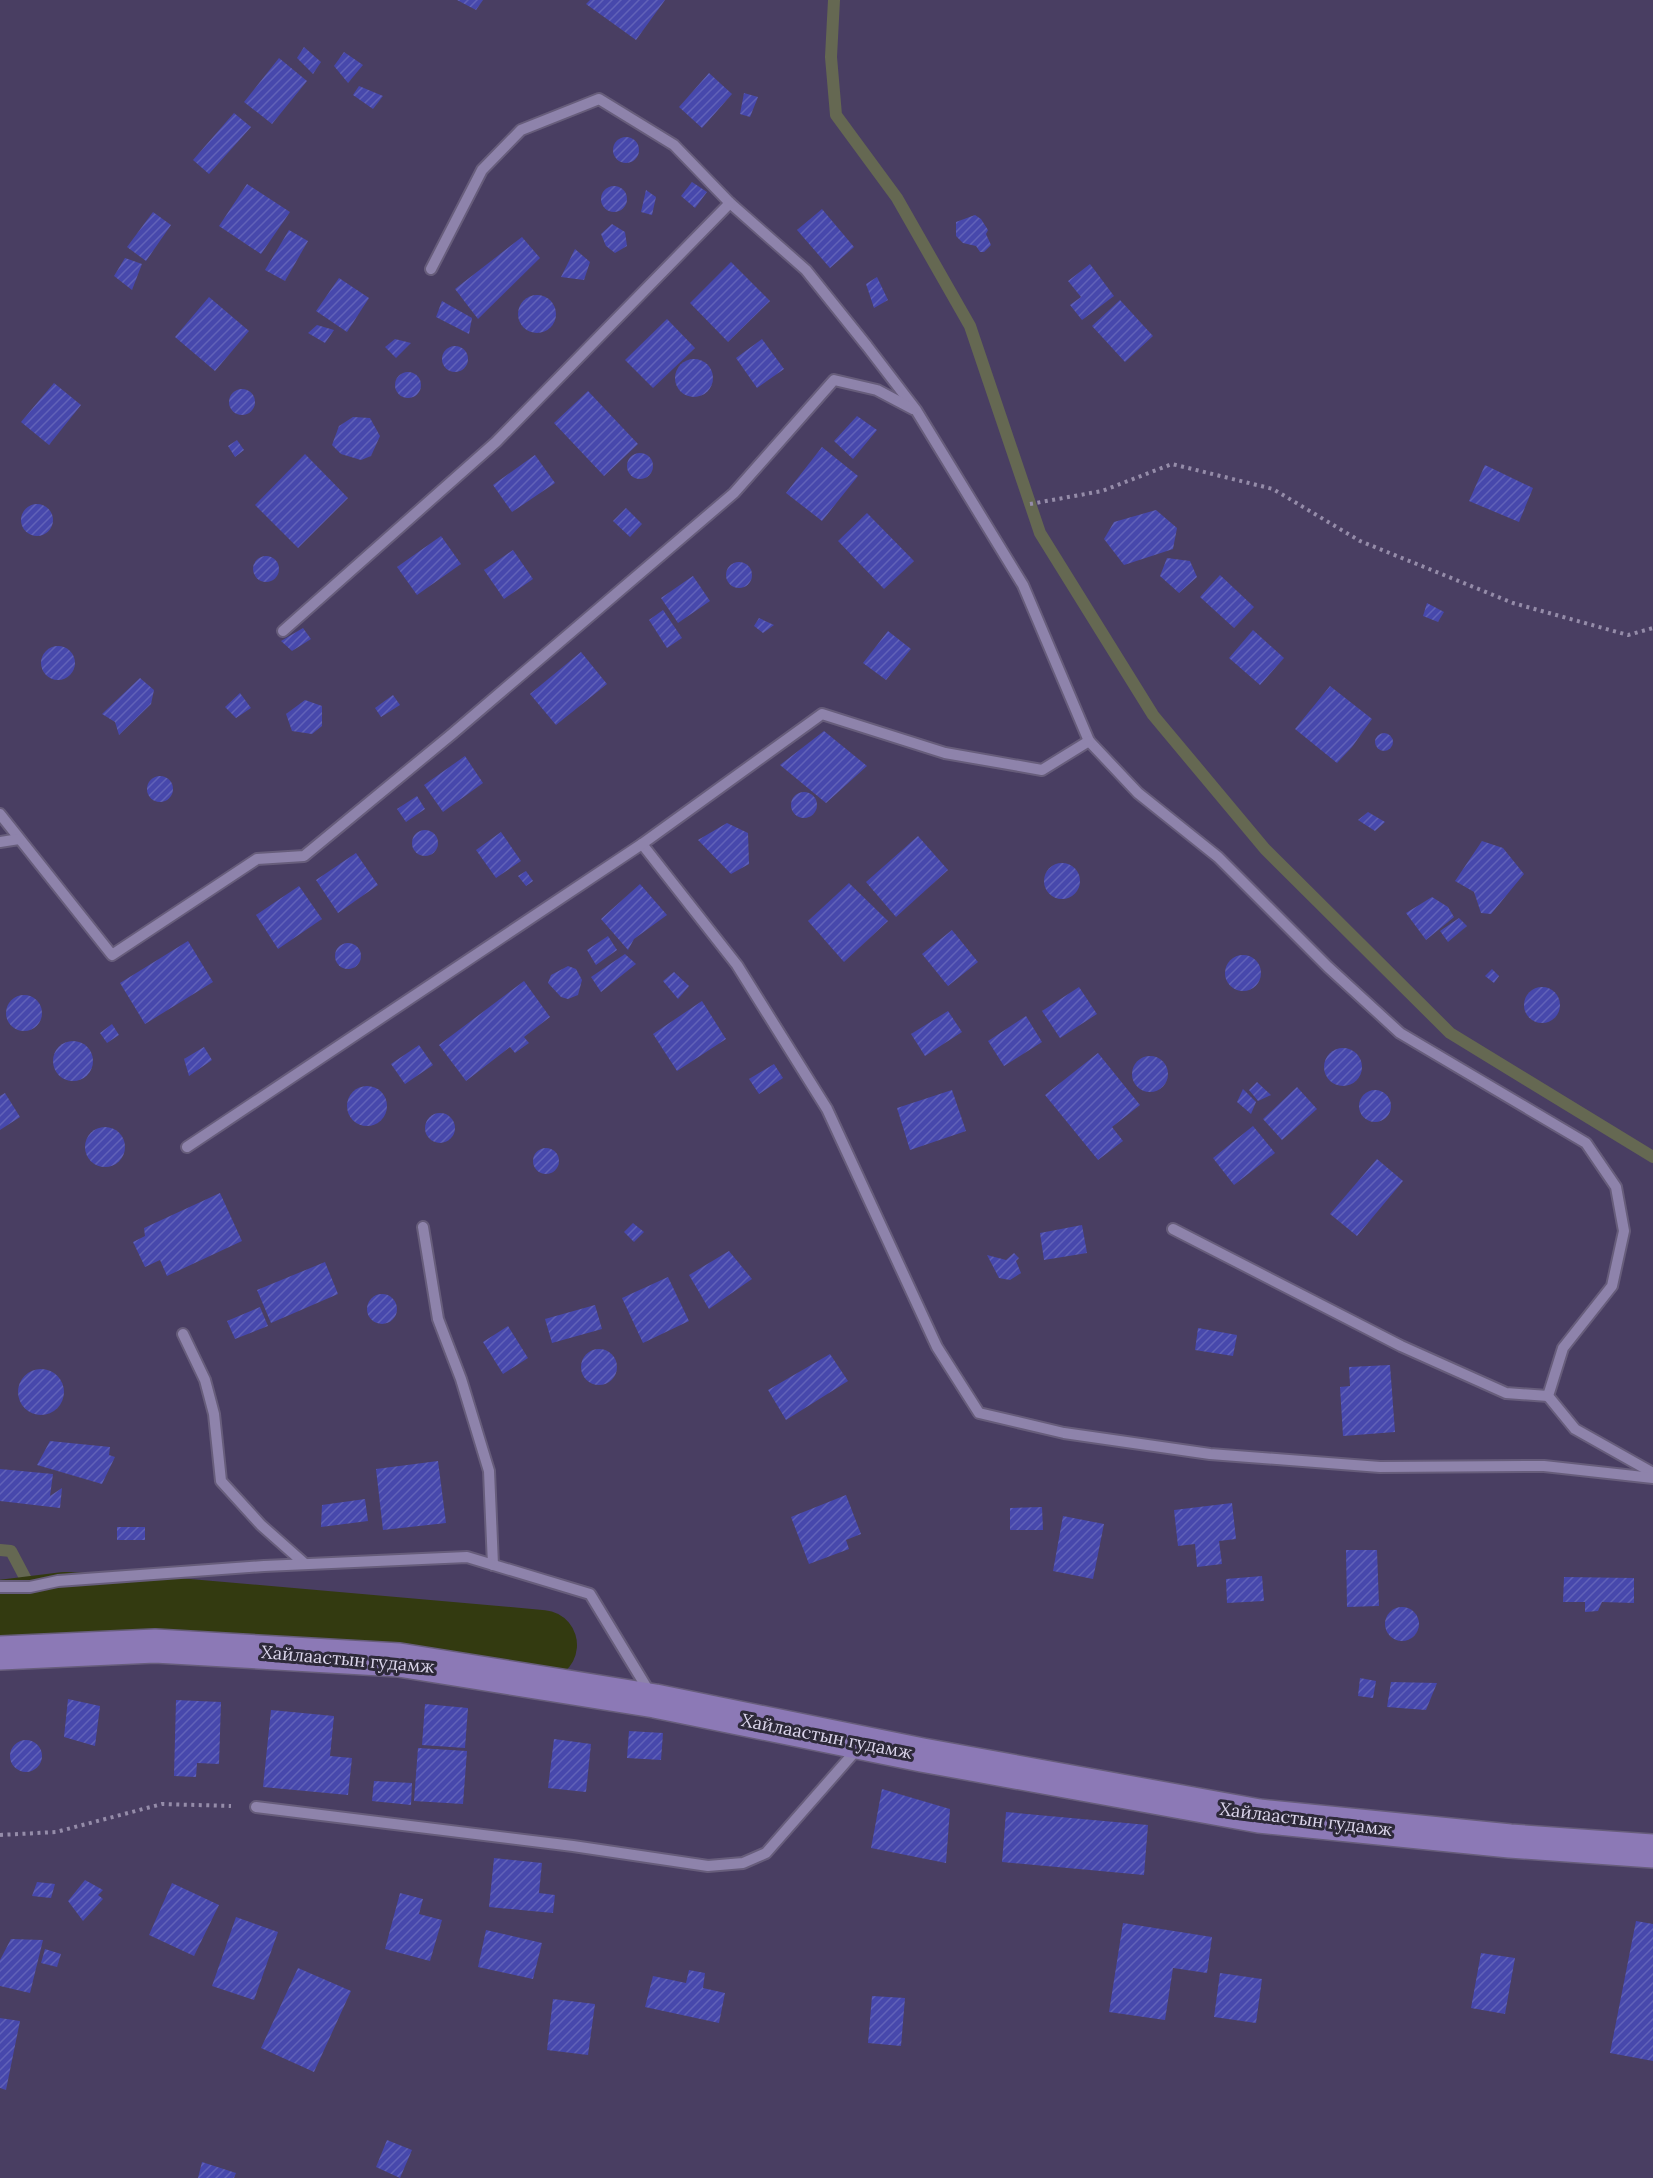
<svg xmlns="http://www.w3.org/2000/svg" width="1653" height="2178" font-family="Lora,serif">
	<defs>
		<pattern id="building-hatch" width="6" height="6" patternUnits="userSpaceOnUse" patternTransform="scale(1.5)"><rect width="6" height="6" fill="#4748ac"/><path d="M-1 1l2-2M0 6l6-6M5 7l2-2" fill="none" stroke="#6162b8"/></pattern>
	</defs>
	<rect width="100%" height="100%" fill="#493e62"/>
	<g fill="none" stroke-linecap="round" stroke-linejoin="round">
		<!-- stream -->
		<g stroke="#656852" stroke-width="12">
			<path d="M834,0L831,57L836,115L897,198L970,326L1040,533L1153,715L1265,849L1450,1033L1653,1157"/>
			<path d="M0,1550L11,1551L30,1587L53,1609"/>
		</g>
		<!-- river -->
		<path stroke="#333a10" stroke-width="70" d="M0,1615L65,1607L144,1610L542,1645"/>
	</g>
	<!-- building -->
	<g fill="url(#building-hatch)">
		<path d="M457,0H483L476,10Z"/>
		<path d="M590,0H665L636,40L586,4Z"/>
		<path d="M304,47L321,62L313,74L297,58Z"/>
		<path d="M344,52L363,65L348,83L334,66Z"/>
		<path d="M279,58L307,81L272,124L244,102Z"/>
		<path d="M709,73L732,94L702,128L679,107Z"/>
		<path d="M359,86L383,96L373,109L353,95Z"/>
		<path d="M744,93L758,97L750,117L740,114Z"/>
		<path d="M234,113L251,127L209,174L193,160Z"/>
		<circle cx="626" cy="150" r="13"/>
		<path d="M692,182L707,192L695,208L681,196Z"/>
		<path d="M247,184L290,212L261,254L219,226Z"/>
		<circle cx="614" cy="199" r="13"/>
		<path d="M646,190L656,197L652,215L641,212Z"/>
		<path d="M822,209L854,247L830,268L797,230Z"/>
		<path d="M153,212L171,225L146,261L127,247Z"/>
		<path d="M975,215L981,219L988,230L986,234L991,245L984,252H980L976,246L963,243L956,236V222Z"/>
		<path d="M612,224L625,232L627,246L615,253L606,246L601,234Z"/>
		<path d="M289,230L308,241L285,281L265,270Z"/>
		<path d="M522,237L540,258L478,319L455,289Z"/>
		<path d="M575,249L590,262L584,280L561,277Z"/>
		<path d="M125,258L142,264L132,290L114,276Z"/>
		<path d="M731,262L770,301L728,342L690,303Z"/>
		<path d="M1090,264L1114,296L1082,320L1070,305L1081,297L1068,281Z"/>
		<path d="M877,277L888,300L874,308L866,284Z"/>
		<path d="M339,278L369,298L347,332L316,311Z"/>
		<circle cx="537" cy="314" r="19"/>
		<path d="M209,297L249,331L215,371L175,337Z"/>
		<path d="M1120,300L1153,336L1125,362L1092,326Z"/>
		<path d="M442,301L472,318L469,334L436,317Z"/>
		<path d="M667,319L695,348L653,388L625,360Z"/>
		<path d="M317,325L334,330L325,343L308,333Z"/>
		<path d="M395,339L411,343L396,358L385,347Z"/>
		<path d="M762,339L784,369L757,388L736,358Z"/>
		<circle cx="455" cy="359" r="13"/>
		<circle cx="694" cy="378" r="19"/>
		<circle cx="408" cy="385" r="13"/>
		<path d="M54,383L81,405L49,445L21,422Z"/>
		<circle cx="242" cy="402" r="13"/>
		<path d="M588,391L638,444L604,476L554,423Z"/>
		<path d="M857,416L877,430L853,459L834,441Z"/>
		<path d="M353,417L370,418L380,436L371,456L361,460L341,454L332,445L339,426Z"/>
		<path d="M237,440L244,450L235,457L228,446Z"/>
		<path d="M822,447L858,476L822,521L786,493Z"/>
		<circle cx="640" cy="466" r="13"/>
		<path d="M305,454L348,498L298,548L255,505Z"/>
		<path d="M535,455L555,483L512,512L493,485Z"/>
		<path d="M1485,465L1533,488L1519,522L1469,501Z"/>
		<circle cx="37" cy="520" r="16"/>
		<path d="M626,508L642,524L630,537L613,521Z"/>
		<path d="M1156,510L1177,528L1173,549L1124,565L1104,539L1114,522Z"/>
		<path d="M867,513L914,561L884,589L838,541Z"/>
		<path d="M441,536L461,564L417,595L397,567Z"/>
		<path d="M513,550L533,579L504,599L484,570Z"/>
		<circle cx="266" cy="569" r="13"/>
		<path d="M1167,558L1190,561L1197,577L1179,593L1160,576Z"/>
		<circle cx="739" cy="575" r="13"/>
		<path d="M1220,575L1254,607L1234,628L1200,597Z"/>
		<path d="M693,576L710,601L678,623L661,598Z"/>
		<path d="M1427,603L1444,612L1438,622L1423,616Z"/>
		<path d="M663,610L682,638L667,648L649,620Z"/>
		<path d="M759,618L774,625L763,633L754,626Z"/>
		<path d="M303,628L311,639L292,651L281,641Z"/>
		<path d="M1253,630L1284,658L1260,685L1229,658Z"/>
		<path d="M888,631L911,649L886,680L863,663Z"/>
		<circle cx="58" cy="663" r="17"/>
		<path d="M581,652L607,684L556,725L530,694Z"/>
		<path d="M140,678L154,690L151,704L119,735L115,722L102,714Z"/>
		<path d="M1330,686L1372,719L1352,747L1337,763L1295,729Z"/>
		<path d="M240,693L251,708L236,718L225,707Z"/>
		<path d="M393,695L400,705L381,717L375,708Z"/>
		<path d="M305,700L322,706V726L312,734L292,731L286,714Z"/>
		<path d="M824,731L867,766L826,803L780,765Z"/>
		<circle cx="1384" cy="742" r="9"/>
		<path d="M465,756L483,783L443,812L424,785Z"/>
		<circle cx="160" cy="789" r="13"/>
		<circle cx="804" cy="805" r="13"/>
		<path d="M417,796L425,809L406,822L397,809Z"/>
		<path d="M1368,812L1385,822L1375,831L1358,820Z"/>
		<path d="M727,823L748,833L749,864L731,874L698,840Z"/>
		<circle cx="425" cy="843" r="13"/>
		<path d="M501,832L521,861L496,878L476,850Z"/>
		<path d="M918,836L948,870L896,917L866,882Z"/>
		<path d="M1482,841L1503,848L1524,874L1491,914L1481,913L1474,892L1455,881Z"/>
		<path d="M356,853L378,885L338,913L316,880Z"/>
		<circle cx="1062" cy="881" r="18"/>
		<path d="M526,871L533,881L526,886L518,876Z"/>
		<path d="M849,883L888,921L844,962L808,921Z"/>
		<path d="M640,884L667,915L634,939L628,950L601,919Z"/>
		<path d="M299,886L322,919L278,949L256,915Z"/>
		<path d="M1432,897L1448,907L1454,917L1426,940L1406,913Z"/>
		<path d="M1459,918L1467,926L1448,942L1440,931Z"/>
		<path d="M952,930L978,962L948,986L922,954Z"/>
		<path d="M608,936L617,950L596,965L587,950Z"/>
		<path d="M188,941L213,982L145,1024L120,983Z"/>
		<circle cx="348" cy="956" r="13"/>
		<path d="M625,954L636,964L601,992L591,977Z"/>
		<circle cx="1243" cy="973" r="18"/>
		<path d="M568,966L576,969L582,980L578,995L568,999L561,997L548,983L551,975Z"/>
		<path d="M1492,969L1499,976L1494,983L1485,976Z"/>
		<path d="M674,972L689,986L678,999L663,981Z"/>
		<path d="M524,981L550,1017L524,1037L529,1043L515,1053L510,1047L466,1081L439,1045Z"/>
		<circle cx="1542" cy="1005" r="18"/>
		<path d="M1079,987L1097,1014L1060,1038L1042,1011Z"/>
		<circle cx="24" cy="1013" r="18"/>
		<path d="M702,1001L726,1039L677,1071L653,1034Z"/>
		<path d="M948,1011L962,1032L925,1056L911,1034Z"/>
		<path d="M1026,1016L1042,1042L1004,1066L988,1041Z"/>
		<path d="M112,1024L119,1035L107,1043L100,1033Z"/>
		<circle cx="73" cy="1061" r="20"/>
		<path d="M419,1045L433,1065L405,1084L391,1064Z"/>
		<path d="M204,1047L212,1060L189,1076L184,1059Z"/>
		<circle cx="1343" cy="1067" r="19"/>
		<path d="M1098,1053L1140,1105L1112,1127L1123,1141L1098,1160L1045,1095Z"/>
		<circle cx="1150" cy="1074" r="18"/>
		<path d="M774,1064L783,1078L759,1094L749,1079Z"/>
		<path d="M1257,1082L1271,1095L1258,1101L1249,1090Z"/>
		<circle cx="367" cy="1106" r="20"/>
		<path d="M1297,1087L1317,1109L1282,1140L1263,1119Z"/>
		<path d="M1243,1089L1256,1102L1251,1114L1237,1102Z"/>
		<circle cx="1375" cy="1106" r="16"/>
		<path d="M952,1090L966,1131L910,1150L897,1108Z"/>
		<path d="M5,1093L20,1117L0,1130V1096Z"/>
		<circle cx="440" cy="1128" r="15"/>
		<path d="M1253,1126L1275,1153L1234,1185L1213,1158Z"/>
		<circle cx="105" cy="1147" r="20"/>
		<circle cx="546" cy="1161" r="13"/>
		<path d="M1377,1159L1403,1181L1357,1236L1330,1214Z"/>
		<path d="M220,1193L242,1241L167,1276L160,1260L145,1267L133,1242L145,1236L144,1228Z"/>
		<path d="M633,1223L644,1232L634,1242L624,1232Z"/>
		<path d="M1082,1225L1087,1253L1044,1260L1040,1233Z"/>
		<path d="M729,1251L752,1279L709,1309L689,1275Z"/>
		<path d="M1014,1253L1019,1258L1016,1261L1021,1273L1010,1280L999,1278L987,1255L1006,1260Z"/>
		<path d="M325,1262L338,1294L271,1323L257,1290Z"/>
		<path d="M668,1277L689,1321L643,1343L622,1298Z"/>
		<circle cx="382" cy="1309" r="15"/>
		<path d="M595,1305L602,1329L552,1343L545,1319Z"/>
		<path d="M260,1307L268,1326L235,1339L227,1321Z"/>
		<path d="M508,1326L528,1358L503,1374L483,1342Z"/>
		<path d="M1198,1328L1237,1335L1233,1356L1195,1350Z"/>
		<circle cx="599" cy="1367" r="18"/>
		<path d="M830,1354L848,1381L786,1420L768,1390Z"/>
		<path d="M1390,1365L1395,1432L1343,1436L1340,1387L1350,1386L1349,1367Z"/>
		<circle cx="41" cy="1392" r="23"/>
		<path d="M50,1441L110,1447L109,1455L115,1457L102,1484L37,1465Z"/>
		<path d="M438,1461L446,1523L383,1530L376,1469Z"/>
		<path d="M0,1469L53,1474L50,1496L62,1488L60,1508L0,1501Z"/>
		<path d="M846,1495L861,1534L846,1540L849,1549L809,1564L791,1517Z"/>
		<path d="M365,1499L368,1521L321,1527L322,1505Z"/>
		<path d="M1232,1503L1236,1539L1219,1541L1222,1564L1197,1567L1195,1544L1178,1546L1174,1510Z"/>
		<path d="M1042,1507L1043,1530H1010V1508Z"/>
		<path d="M1063,1516L1104,1524L1093,1579L1053,1571Z"/>
		<rect x="117" y="1527" width="28" height="13"/>
		<path d="M1346,1550H1377L1379,1606L1347,1607Z"/>
		<path d="M1262,1576L1264,1601L1227,1603L1226,1579Z"/>
		<path d="M1564,1577L1634,1578V1603L1602,1602L1598,1611L1585,1612V1602H1563Z"/>
		<circle cx="1402" cy="1624" r="17"/>
		<path d="M1360,1678L1376,1681L1373,1698L1358,1696Z"/>
		<path d="M1391,1682L1437,1683L1426,1710L1387,1707Z"/>
		<path d="M68,1699L100,1706L95,1746L64,1737Z"/>
		<path d="M176,1700L221,1702L219,1764L197,1763L196,1777L174,1776Z"/>
		<path d="M425,1704L468,1708L465,1748L422,1745Z"/>
		<path d="M271,1710L334,1716L330,1756L352,1758L348,1795L263,1787Z"/>
		<path d="M629,1731L663,1733L661,1760L627,1758Z"/>
		<path d="M554,1739L591,1744L586,1792L548,1788Z"/>
		<circle cx="26" cy="1756" r="16"/>
		<path d="M418,1748L467,1751L463,1804L414,1801Z"/>
		<path d="M374,1781L412,1783L411,1805L372,1801Z"/>
		<path d="M882,1789L950,1809L946,1863L871,1848Z"/>
		<path d="M1006,1812L1148,1825L1144,1875L1002,1862Z"/>
		<path d="M494,1858L542,1863L539,1893L555,1895L553,1913L489,1907Z"/>
		<path d="M85,1880L103,1890L98,1895L103,1899L83,1921L68,1901Z"/>
		<path d="M37,1882L55,1884L51,1898L32,1896Z"/>
		<path d="M172,1883L219,1905L194,1956L149,1935Z"/>
		<path d="M400,1893L423,1899L419,1914L442,1920L430,1961L385,1949Z"/>
		<path d="M236,1917L278,1932L254,2000L212,1986Z"/>
		<path d="M1636,1921L1653,1924V2061L1610,2053Z"/>
		<path d="M1123,1923L1212,1937L1207,1973L1173,1968L1165,2020L1109,2012Z"/>
		<path d="M486,1930L542,1943L533,1979L478,1967Z"/>
		<path d="M11,1939L43,1940L30,1993L0,1986V1960Z"/>
		<path d="M45,1949L61,1954L57,1967L41,1963Z"/>
		<path d="M1481,1953L1515,1958L1505,2014L1471,2008Z"/>
		<path d="M298,1968L351,1991L314,2072L261,2048Z"/>
		<path d="M689,1970L705,1973L703,1988L725,1993L719,2023L645,2007L653,1976L686,1983Z"/>
		<path d="M1220,1973L1262,1979L1256,2023L1214,2017Z"/>
		<path d="M872,1996L905,1998L901,2046L868,2043Z"/>
		<path d="M553,1999L595,2004L588,2055L547,2050Z"/>
		<path d="M0,2018L20,2021L6,2090L0,2088Z"/>
		<path d="M387,2140L412,2150L400,2178L376,2167Z"/>
		<path d="M202,2162L236,2173L234,2178H198Z"/>
	</g>
	<g fill="none" stroke-linecap="round" stroke-linejoin="round">
		<!-- minor casing -->
		<g stroke="#675d7b" stroke-width="14">
			<g id="minor">
				<path d="M431,269L482,170L521,130L599,99L674,145L730,203L806,270L867,346L916,410L1023,585L1089,741L1138,793L1218,857L1328,967L1400,1033L1586,1143L1616,1187L1624,1231L1612,1286L1563,1348L1548,1396L1575,1429L1653,1473"/>
				<path d="M283,631L496,442L730,203"/>
				<path d="M0,814L112,955L257,859L304,856L452,734L734,493L834,380L877,390L913,409"/>
				<path d="M0,842L19,839"/>
				<path d="M642,844L737,965L827,1109L937,1347L979,1413L1064,1433L1210,1454L1380,1467L1544,1466L1653,1478"/>
				<path d="M187,1147L642,844L822,714L945,753L1042,770L1089,741"/>
				<path d="M423,1227L438,1319L461,1379L489,1471L493,1565"/>
				<path d="M1173,1229L1401,1346L1506,1393L1548,1396"/>
				<path d="M183,1334L205,1380L214,1414L221,1481L261,1525L305,1564"/>
				<path d="M0,1587H30L58,1581L264,1566L467,1557L590,1594L650,1693"/>
				<path d="M256,1807L573,1846L708,1866L743,1863L766,1853L859,1747"/>
			</g>
		</g>
		<!-- major casing -->
		<g stroke="#675d7b" stroke-width="36">
			<path id="major" d="M0,1653L155,1646L399,1660L655,1701L922,1755L1259,1816L1510,1841L1653,1851"/>
		</g>
		<!-- path -->
		<g stroke="#958ca9" stroke-width="4" stroke-dasharray="3 4.5" stroke-linecap="butt">
			<path d="M1030,504L1102,491L1172,464L1273,489L1360,541L1513,603L1628,635L1653,628"/>
			<path d="M0,1835L56,1832L162,1804L231,1806"/>
		</g>
		<!-- minor -->
		<use href="#minor" stroke="#8e83ab" stroke-width="10"/>
		<!-- major -->
		<use href="#major" stroke="#8c79b6" stroke-width="33"/>
	</g>
	<g text-anchor="middle" dominant-baseline="central" stroke-width="6" stroke-linejoin="round" paint-order="stroke">
		<!-- street labels -->
		<g font-size="18" fill="#dbd5eb" stroke="#2d2939">
			<text transform="translate(348 1659) rotate(5)">Хайлаастын гудамж</text>
			<text transform="translate(827 1736) rotate(11)">Хайлаастын гудамж</text>
			<text transform="translate(1306 1819) rotate(7)">Хайлаастын гудамж</text>
		</g>
	</g>
</svg>
